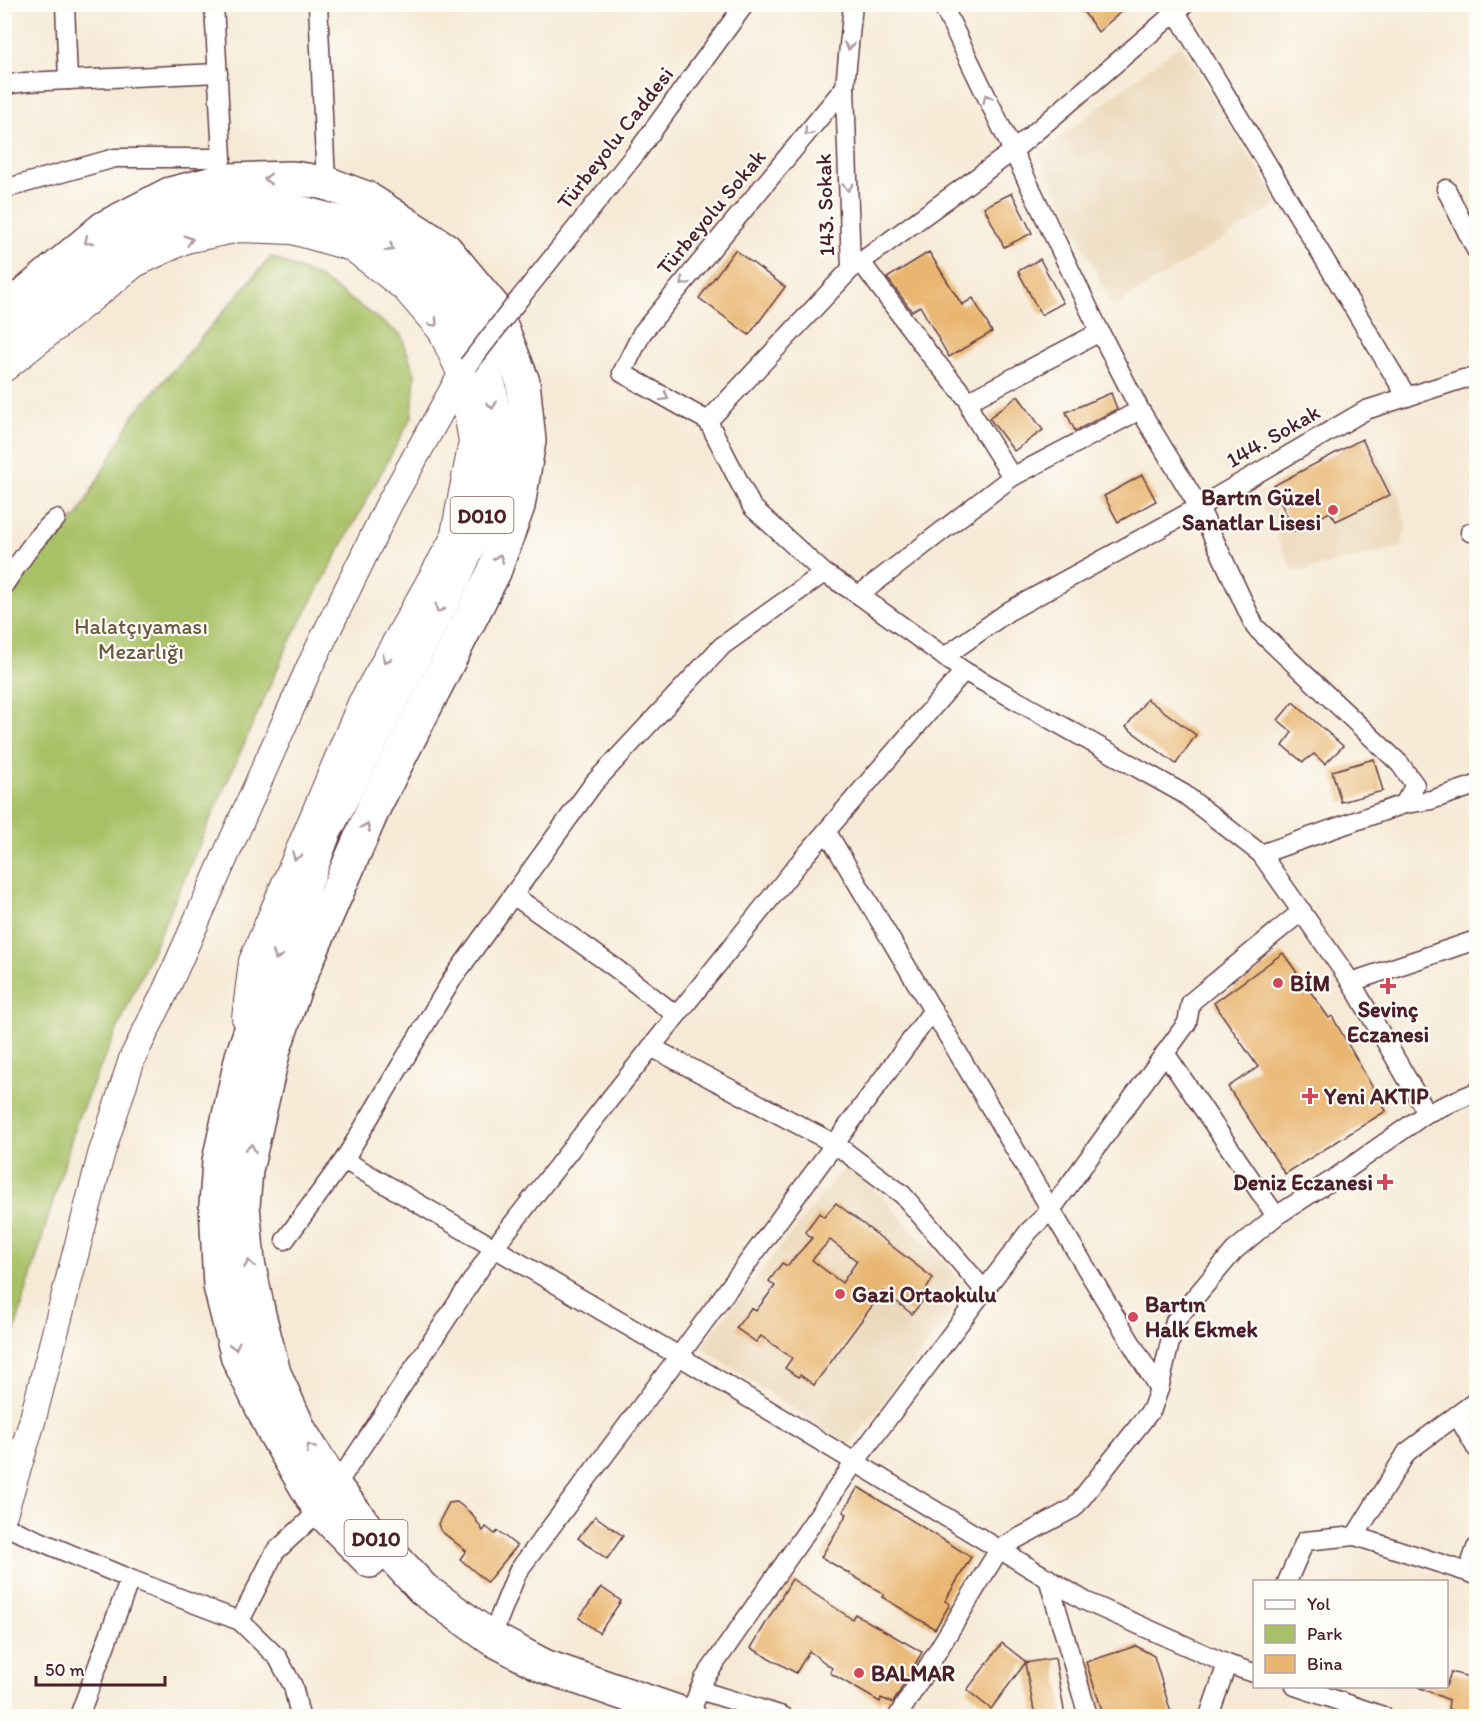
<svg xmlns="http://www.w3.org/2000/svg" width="1481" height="1721" font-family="Itim,sans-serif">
	<rect width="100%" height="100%" fill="#fdfcf7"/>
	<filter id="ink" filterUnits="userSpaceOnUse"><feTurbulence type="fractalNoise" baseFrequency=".0167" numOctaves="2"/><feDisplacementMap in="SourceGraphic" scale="12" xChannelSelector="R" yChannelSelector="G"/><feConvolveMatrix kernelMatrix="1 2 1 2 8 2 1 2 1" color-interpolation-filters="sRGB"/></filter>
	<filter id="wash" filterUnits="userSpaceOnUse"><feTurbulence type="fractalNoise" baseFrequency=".008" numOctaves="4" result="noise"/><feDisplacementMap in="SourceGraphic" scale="24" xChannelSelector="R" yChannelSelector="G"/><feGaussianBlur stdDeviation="1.35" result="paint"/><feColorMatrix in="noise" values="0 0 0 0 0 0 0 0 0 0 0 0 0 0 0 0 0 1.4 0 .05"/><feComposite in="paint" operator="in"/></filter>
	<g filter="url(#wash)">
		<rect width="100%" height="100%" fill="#f6ead6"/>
		<!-- built -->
		<g fill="#ebd8ba">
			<path d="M1180,44L1279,204L1113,307L1039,154Z"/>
			<path d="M1369,435L1397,490L1406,526L1401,547L1294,572L1256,494Z"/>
			<path d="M848,1163L970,1289L849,1446L700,1347Z"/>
		</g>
		<!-- green -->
		<path fill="#a9c166" stroke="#7a7048" stroke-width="1.5" d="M271,257L320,278L401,335L415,374L412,416L287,647L77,1120L5,1364V595L44,536L77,517L134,415Z"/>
		<g id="blocks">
			<!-- building -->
			<g fill="#e9b671" fill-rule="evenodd">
				<path d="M1078,4H1130L1098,32Z"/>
				<path d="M1012,193L1032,233L1004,247L984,207Z"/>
				<path d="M735,250L785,287L749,335L699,298Z"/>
				<path d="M929,252L962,305L973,298L992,332L949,357L920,306L912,311L887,278Z"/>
				<path d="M1040,259L1063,303L1041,315L1018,271Z"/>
				<path d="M1111,393L1117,409L1075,431L1066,412Z"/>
				<path d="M1018,396L1043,430L1014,451L989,418Z"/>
				<path d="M1362,439L1390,495L1336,521L1330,512L1294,531L1273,486Z"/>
				<path d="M1142,475L1156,501L1118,522L1104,496Z"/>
				<path d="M1147,699L1196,735L1176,764L1126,727Z"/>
				<path d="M1293,702L1343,746L1325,764L1314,754L1303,762L1283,746L1292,732L1278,720Z"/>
				<path d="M1374,759L1383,791L1341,802L1332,771Z"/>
				<path d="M1283,953L1329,1018L1332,1016L1386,1111L1285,1174L1228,1087L1258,1067L1214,1003Z"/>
				<path d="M836,1203L933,1278L924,1293L926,1297L912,1314L883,1291L814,1385L800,1375L798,1377L785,1368L792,1358L761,1336L756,1342L736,1328L751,1308L756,1311L775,1286L769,1281L782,1263L787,1266L812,1238L805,1232L819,1213L824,1217ZM830,1240L857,1261L842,1283L812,1260Z"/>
				<path d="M858,1487L971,1557L945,1601L950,1604L935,1629L882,1597L884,1594L821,1557L847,1514L843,1512Z"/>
				<path d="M457,1502L472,1514L483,1531L486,1527L495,1534L498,1531L517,1546L487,1582L460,1559L466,1551L441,1531L438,1524L449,1503Z"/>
				<path d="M595,1516L623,1536L607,1559L578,1538Z"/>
				<path d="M792,1579L852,1619L855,1614L922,1652L893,1703L881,1698L880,1702L830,1673L832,1668L809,1651L796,1673L751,1648Z"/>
				<path d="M601,1587L621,1601L599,1633L579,1618Z"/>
				<path d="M1002,1643L1026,1662L991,1709L967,1690Z"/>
				<path d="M1136,1646L1154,1656L1172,1716H1104L1086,1662Z"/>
				<path d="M1055,1658L1065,1716H1035L1025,1663Z"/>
				<path d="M1451,1672L1476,1679V1716H1455V1711L1448,1709L1449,1700L1418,1687L1446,1686Z"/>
			</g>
		</g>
	</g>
	<g filter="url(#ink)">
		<use href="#blocks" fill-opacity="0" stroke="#643d45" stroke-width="1.5"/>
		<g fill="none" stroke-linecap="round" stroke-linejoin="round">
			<!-- street casing -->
			<g stroke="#643d45" stroke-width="21">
				<g id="street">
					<path d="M65,4L68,80"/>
					<path d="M318,4L326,183"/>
					<path d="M942,4L1100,332L1140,410L1199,507L1255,627L1400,764L1415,785L1404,804L1261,854"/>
					<path d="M1176,12L1407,397"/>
					<path d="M4,85L26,82L218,73"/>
					<path d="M845,87L642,333L622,373L708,421L752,507L824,573L859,595L964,671L1184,794L1261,854L1351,982L1427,1113"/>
					<path d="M4,189L115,158H222L214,4"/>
					<path d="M1446,189L1476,250"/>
					<path d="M861,262L930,355L969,401L972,413L1012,477"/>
					<path d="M851,269L845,87L853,4"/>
					<path d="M520,298L637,152L745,4"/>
					<path d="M969,401L1100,332"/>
					<path d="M708,421L851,269L1013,151L1185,4"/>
					<path d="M1470,532L1476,531"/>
					<path d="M4,585C20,562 34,538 56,519"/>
					<path d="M859,595L1012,477L1140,410"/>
					<path d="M944,657L1009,611L1199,507L1366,410L1463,379L1476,378"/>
					<path d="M1404,804L1431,800L1476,785"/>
					<path d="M827,832L1051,1210L1159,1389"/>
					<path d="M513,895L614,967L676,1015"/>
					<path d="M1351,982L1476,940"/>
					<path d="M651,1047L835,1144L903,1195L984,1290"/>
					<path d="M1165,1053L1276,1216"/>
					<path d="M344,1160L679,1356L1085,1601L1227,1664L1254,1673"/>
					<path d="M285,1240L344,1160L453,978L594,783L722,646L824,573"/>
					<path d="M1476,1401L1457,1415L1476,1448"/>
					<path d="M335,1487L493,1249L613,1095L798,864L964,671"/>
					<path d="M4,1526L130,1579L240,1621L278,1658L293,1686L300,1716"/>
					<path d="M1355,1536L1407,1452L1457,1415"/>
					<path d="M1468,1571L1476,1548"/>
					<path d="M1048,1578L1088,1716"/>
					<path d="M1287,1582L1305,1541L1355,1536L1476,1575"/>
					<path d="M240,1621L275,1552L320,1510"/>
					<path d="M491,1638L518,1571L679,1356L933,1010"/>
					<path d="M1295,1686L1383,1716"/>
					<path d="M699,1690L783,1716"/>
					<path d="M79,1716L130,1579"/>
					<path d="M689,1716L704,1679L855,1462L1029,1231L1051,1210L1187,1023L1191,1002L1302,911"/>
					<path d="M898,1716L1000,1548L1074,1508L1152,1409L1159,1389L1175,1321L1234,1251L1276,1216L1332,1180L1427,1113L1476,1092"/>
					<path d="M1209,1716L1227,1664"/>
				</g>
			</g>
			<!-- secondary casing -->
			<g stroke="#643d45" stroke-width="28">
				<g id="secondary">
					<path d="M4,369L135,264L186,240L239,229L292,231L352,248L405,289L441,331L461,375L472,442L453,539L361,703L252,961L245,1018"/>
					<path d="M4,1514L32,1422L101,1155L132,1059L165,992L309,668L388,506L461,375"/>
				</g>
			</g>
			<!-- highway casing -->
			<g stroke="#643d45" stroke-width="36">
				<g id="highway">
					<path d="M4,312L104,228L170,194L226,180L293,178L326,183L366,198L445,249L494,308L523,382L529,441L518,506L494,572L375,805L295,988L274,1049L246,1170L243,1206L248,1262L259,1315L274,1373L300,1431L335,1487L365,1526L423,1589L491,1638L544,1666L689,1716"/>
					<path d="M4,347L124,252L181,222L235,208L291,210L359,228L429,273L469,326L490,389L498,443L491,497L455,576L324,833L266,986L242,1056L219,1161L216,1205L220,1286L238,1358L274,1432L320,1510L370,1561"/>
				</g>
			</g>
			<!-- street -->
			<use href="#street" stroke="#fff" stroke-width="18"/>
			<!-- secondary -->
			<use href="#secondary" stroke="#fff" stroke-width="26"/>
			<!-- highway -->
			<use href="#highway" stroke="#fff" stroke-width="33"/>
			<!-- street-bridge casing -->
			<g stroke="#643d45" stroke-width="21" stroke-linecap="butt">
				<path id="street-bridge" d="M468,365L520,298"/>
			</g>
			<!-- street-bridge -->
			<use href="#street-bridge" stroke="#fff" stroke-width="18"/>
		</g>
		<!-- one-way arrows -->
		<defs><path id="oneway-chevron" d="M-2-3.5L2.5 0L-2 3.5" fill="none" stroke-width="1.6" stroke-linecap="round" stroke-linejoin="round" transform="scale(1.5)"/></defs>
		<g stroke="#ae9aa0">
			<use href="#oneway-chevron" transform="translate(849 46) rotate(96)"/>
			<use href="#oneway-chevron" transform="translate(987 98) rotate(-116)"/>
			<use href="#oneway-chevron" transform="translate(808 132) rotate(130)"/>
			<use href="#oneway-chevron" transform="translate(268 179) rotate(178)"/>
			<use href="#oneway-chevron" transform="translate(848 187) rotate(88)"/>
			<use href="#oneway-chevron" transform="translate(189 240) rotate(-16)"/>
			<use href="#oneway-chevron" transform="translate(88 241) rotate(140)"/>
			<use href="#oneway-chevron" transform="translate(390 248) rotate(33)"/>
			<use href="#oneway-chevron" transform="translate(684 282) rotate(130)"/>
			<use href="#oneway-chevron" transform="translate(434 323) rotate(49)"/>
			<use href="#oneway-chevron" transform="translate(665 397) rotate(29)"/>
			<use href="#oneway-chevron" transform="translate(492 405) rotate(82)"/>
			<use href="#oneway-chevron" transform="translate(499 558) rotate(-70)"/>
			<use href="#oneway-chevron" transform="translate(439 609) rotate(117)"/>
			<use href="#oneway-chevron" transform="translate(386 659) rotate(119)"/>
			<use href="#oneway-chevron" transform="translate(366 827) rotate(-66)"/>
			<use href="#oneway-chevron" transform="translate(296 856) rotate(113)"/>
			<use href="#oneway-chevron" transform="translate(277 956) rotate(111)"/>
			<use href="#oneway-chevron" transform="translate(251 1148) rotate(-79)"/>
			<use href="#oneway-chevron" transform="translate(249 1264) rotate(-99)"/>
			<use href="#oneway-chevron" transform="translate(235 1346) rotate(76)"/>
			<use href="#oneway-chevron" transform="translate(310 1448) rotate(-122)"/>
		</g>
	</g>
	<!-- markers -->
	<g fill="#d1495b" stroke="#fdfcf7" stroke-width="2">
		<circle cx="1333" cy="510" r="6"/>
		<circle cx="1278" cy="983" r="6"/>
		<path d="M1385 977h6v6h6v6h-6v6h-6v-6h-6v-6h6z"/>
		<path d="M1307 1087h6v6h6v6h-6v6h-6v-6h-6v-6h6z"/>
		<path d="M1382 1173h6v6h6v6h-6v6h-6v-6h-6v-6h6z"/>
		<circle cx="840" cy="1294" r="6"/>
		<circle cx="1133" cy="1317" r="6"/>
		<circle cx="859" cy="1673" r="6"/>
	</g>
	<g text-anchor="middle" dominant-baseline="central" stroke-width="4.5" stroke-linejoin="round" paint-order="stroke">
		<!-- shield labels -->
		<g fill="#fdfcf7" stroke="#806168" stroke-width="1.5">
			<rect x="450.5" y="497" width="63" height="36" rx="4.5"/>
			<rect x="344.5" y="1520" width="63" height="36" rx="4.5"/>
		</g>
		<g font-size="21" font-weight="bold" fill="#4a1f2b">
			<text x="482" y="515">D010</text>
			<text x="376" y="1538">D010</text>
		</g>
		<!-- street labels -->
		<g font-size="22" fill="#4a1f2b" stroke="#fdfcf7">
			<text transform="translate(615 138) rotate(-52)">Türbeyolu Caddesi</text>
			<text transform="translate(825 205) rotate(-92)">143. Sokak</text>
			<text transform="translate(711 212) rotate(-50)">Türbeyolu Sokak</text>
			<text transform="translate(1273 436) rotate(-30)">144. Sokak</text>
		</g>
		<!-- poi labels -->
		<g font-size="22" font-weight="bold" fill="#4a1f2b" stroke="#fdfcf7" text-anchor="start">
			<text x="1321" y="497" text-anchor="end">Bartın Güzel<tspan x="1321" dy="25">Sanatlar Lisesi</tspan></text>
			<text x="1290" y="983">BİM</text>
			<text x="1388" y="1009" text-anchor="middle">Sevinç<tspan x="1388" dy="25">Eczanesi</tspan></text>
			<text x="1324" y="1096">Yeni AKTIP</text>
			<text x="1373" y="1182" text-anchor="end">Deniz Eczanesi</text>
			<text x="852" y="1294">Gazi Ortaokulu</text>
			<text x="1145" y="1304">Bartın<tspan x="1145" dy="25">Halk Ekmek</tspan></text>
			<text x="871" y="1673">BALMAR</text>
		</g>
		<!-- park labels -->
		<g font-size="22" fill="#6b5840" stroke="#fdfcf7">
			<text x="141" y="626">Halatçıyaması<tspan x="141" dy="25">Mezarlığı</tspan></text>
		</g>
	</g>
	<!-- margin -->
	<rect width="1481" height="1721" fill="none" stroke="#fdfcf7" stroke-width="24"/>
	<!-- legend -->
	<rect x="1253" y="1580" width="195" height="108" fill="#fdfcf7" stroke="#b5a4a5" stroke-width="1.5"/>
	<rect x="1265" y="1600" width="30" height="9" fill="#ffffff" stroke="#b5a4a5" stroke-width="1.5"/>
	<text x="1307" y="1610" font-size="18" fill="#4a1f2b">Yol</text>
	<rect x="1265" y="1625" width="30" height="18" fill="#a9c166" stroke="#b5a4a5" stroke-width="1.5"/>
	<text x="1307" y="1640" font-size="18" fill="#4a1f2b">Park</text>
	<rect x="1265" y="1655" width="30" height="18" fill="#e9b671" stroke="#b5a4a5" stroke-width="1.5"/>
	<text x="1307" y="1670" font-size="18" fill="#4a1f2b">Bina</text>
	<!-- scale -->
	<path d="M36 1676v9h129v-9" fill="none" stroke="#4a1f2b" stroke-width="3"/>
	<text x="45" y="1676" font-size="18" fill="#4a1f2b" stroke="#fdfcf7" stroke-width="4.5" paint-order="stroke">50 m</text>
</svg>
